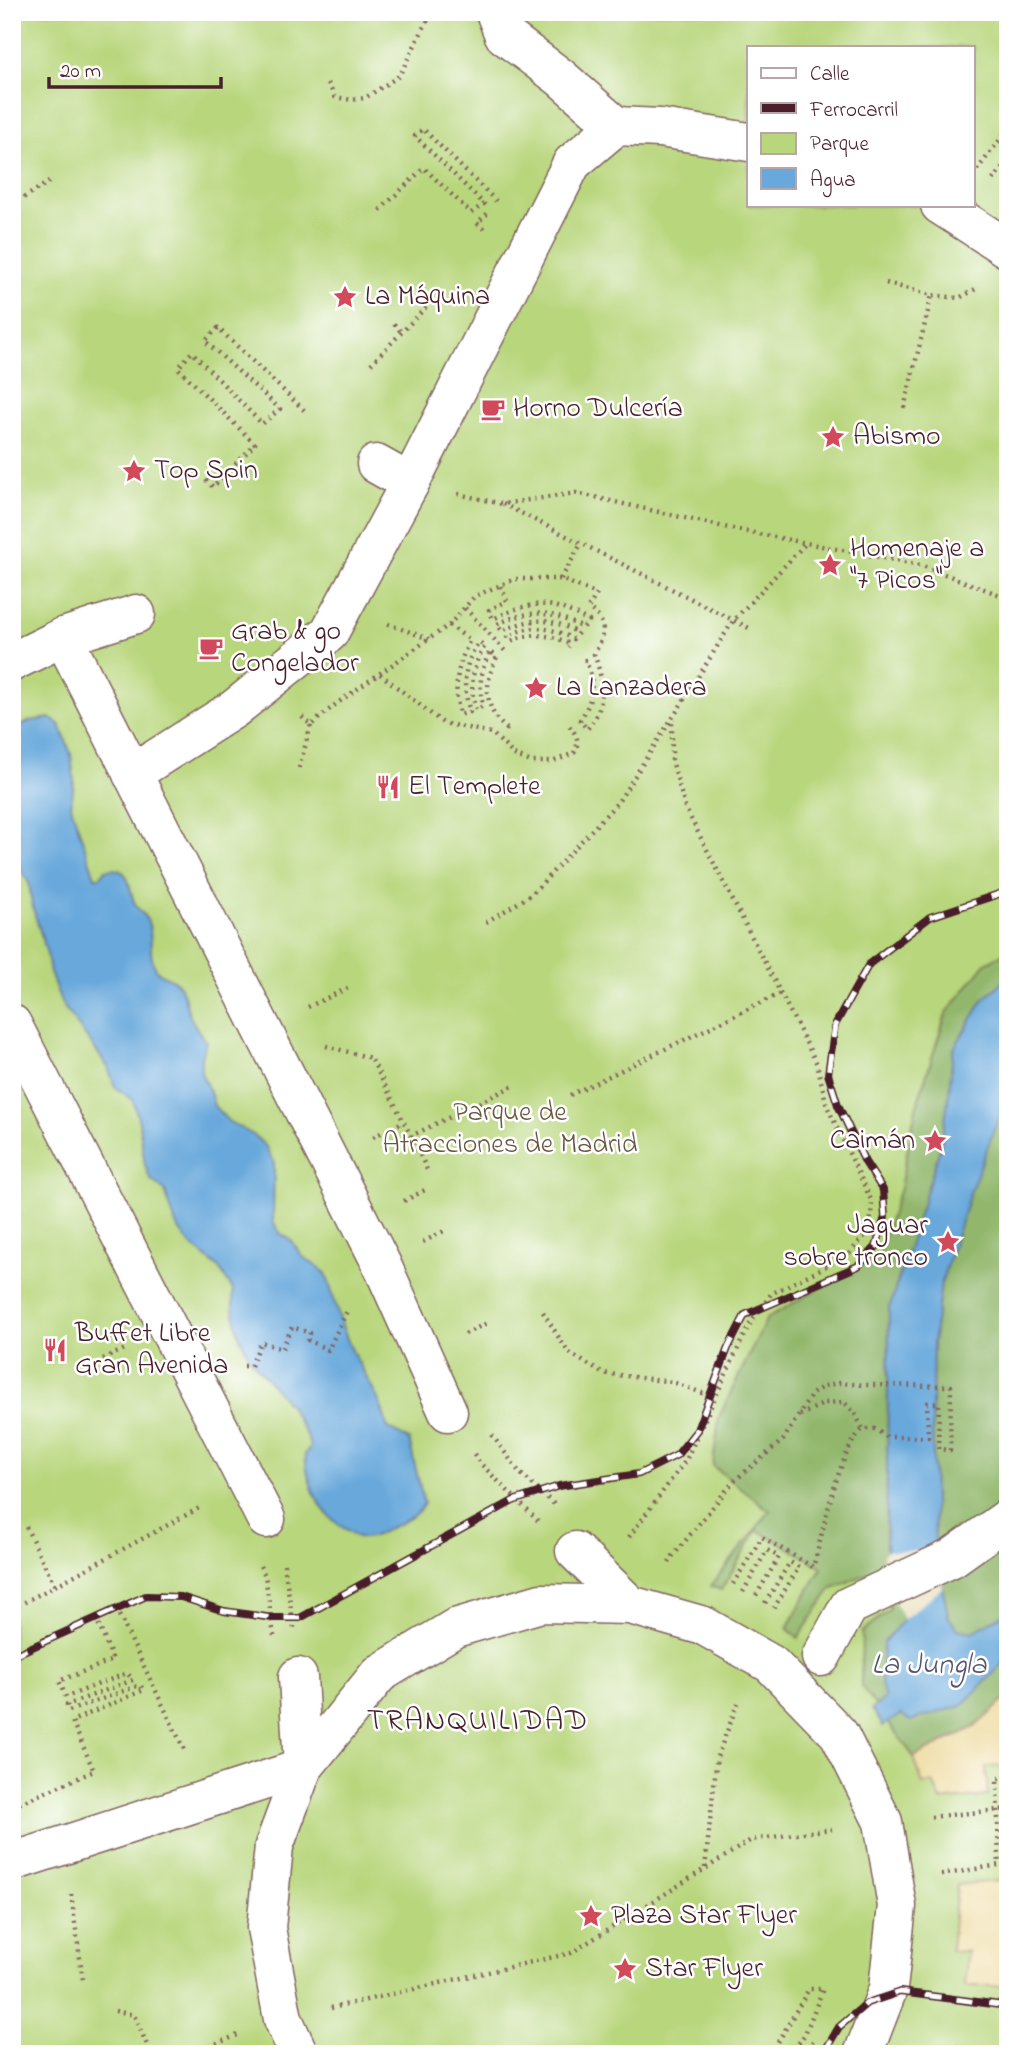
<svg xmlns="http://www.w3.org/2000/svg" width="1020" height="2066" font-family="'Indie Flower',sans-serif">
	<rect width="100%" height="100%" fill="#fff"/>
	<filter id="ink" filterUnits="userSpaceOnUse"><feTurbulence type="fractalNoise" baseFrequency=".0143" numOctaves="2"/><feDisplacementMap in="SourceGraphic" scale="14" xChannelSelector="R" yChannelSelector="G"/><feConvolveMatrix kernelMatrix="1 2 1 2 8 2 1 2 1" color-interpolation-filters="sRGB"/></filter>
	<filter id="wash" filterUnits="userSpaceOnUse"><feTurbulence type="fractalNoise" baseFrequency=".00686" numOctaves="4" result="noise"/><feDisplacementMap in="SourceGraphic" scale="28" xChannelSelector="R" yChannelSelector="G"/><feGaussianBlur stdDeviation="1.57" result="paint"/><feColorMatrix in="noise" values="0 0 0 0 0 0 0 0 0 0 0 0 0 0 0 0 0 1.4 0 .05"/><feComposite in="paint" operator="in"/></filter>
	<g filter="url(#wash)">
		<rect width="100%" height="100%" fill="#eae1bf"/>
		<!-- green -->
		<path fill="#b8d67c" stroke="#817a54" stroke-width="2" fill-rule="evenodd" d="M12,12H1008V2054H12ZM749,47H973V205H749Z"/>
		<!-- forest -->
		<path fill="#92b76c" stroke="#6e6b4c" stroke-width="2" d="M1008,951V1697L975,1727L914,1757L861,1686L862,1632L890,1609L875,1570L831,1589L798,1638L787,1628L822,1567L757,1530L721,1590L711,1586L770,1511L713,1466L719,1417L767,1318L878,1255L900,1188L916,1108L946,1014L986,963Z"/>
		<!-- sand -->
		<g fill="#eeda9e" stroke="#9c7c64" stroke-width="2">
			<path d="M1008,1697V1766L986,1767L988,1796L941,1801L933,1782L923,1785L914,1757L975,1727Z"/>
			<path d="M1008,1880V1986H965L967,1951H951L957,1885Z"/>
		</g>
		<!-- water -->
		<g fill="#68a8db" stroke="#596483" stroke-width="2">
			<path d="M50,718L60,725L71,754L74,780L71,806L95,877H100L105,870C133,865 127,887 135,904C138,910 145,915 148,922C154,937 147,956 156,969C161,977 172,977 178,984C186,993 185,1004 189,1014C193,1024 200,1033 206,1042L201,1058V1073L210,1092L214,1106L228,1121L255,1136L266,1147L274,1163L273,1222L281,1234L291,1240L302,1256L326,1273C334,1298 339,1322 350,1346C362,1373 382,1398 387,1427L409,1440L424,1504C416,1516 407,1520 394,1526C383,1530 371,1541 358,1537C355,1536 352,1533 349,1531C320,1516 307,1485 305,1454L310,1447L307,1436L289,1405L250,1358L239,1335L233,1308V1290L219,1268L189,1243L176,1225L165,1191L150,1179L145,1165L139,1122L133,1100L115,1087L108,1067L62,1004L50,973L47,954L32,905L29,883L12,855V731L30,721Z"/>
			<path d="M1008,977V1059L1004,1067L1000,1114L970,1193L941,1284L933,1344L932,1409L935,1544L948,1616L957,1629L973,1632L1008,1611V1659L961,1706L910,1721L901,1714L883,1726L872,1709L885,1699L881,1684L883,1643L903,1620L886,1551L889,1309L941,1145L949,1094L953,1050L983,1000Z"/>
		</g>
		<!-- pier -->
		<path fill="#eae1bf" d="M886,1551H936L943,1587L903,1620L894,1600L883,1555Z"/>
	</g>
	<g filter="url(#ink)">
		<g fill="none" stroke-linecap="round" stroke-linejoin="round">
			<!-- minor casing -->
			<g stroke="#82635f" stroke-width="41">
				<g id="minor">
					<path d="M495,12L504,35L560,77L616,126"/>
					<path d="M940,205L1008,249"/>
					<path d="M376,464L410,483"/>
					<path d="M63,637L136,614"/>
					<path d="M12,662L63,637L381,1263L448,1412"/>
					<path d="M132,774L234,709L329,633L410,483L572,163L616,126L660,128L749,142"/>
					<path d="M12,1024L266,1519"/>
					<path d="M575,1551L630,1605"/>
					<path d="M821,1657L849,1606L952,1558L1008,1518"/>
					<path d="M12,1862L303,1768L298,1677"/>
					<path d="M299,2054L283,2019L266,1928L274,1846L303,1768L379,1674L455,1628L541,1603L630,1605L704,1626L771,1664L839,1734L883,1822L897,1906L888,1989L863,2054"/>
				</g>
			</g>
			<!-- path -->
			<g stroke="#82635f" stroke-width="4.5" stroke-dasharray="2 5" stroke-linecap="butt">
				<path d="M328,83L335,97L352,100L365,98L399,76L432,12"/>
				<path d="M977,170L1008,129"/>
				<path d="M993,180L1008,159"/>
				<path d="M12,205L49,182"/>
				<path d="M380,210L424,168L471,213L484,204L415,136L423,129L496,201"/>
				<path d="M484,229L477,223L489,212"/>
				<path d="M886,283L932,295L959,298L976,289"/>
				<path d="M394,324L402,333"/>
				<path d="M371,364L431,302"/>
				<path d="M904,408L932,295"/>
				<path d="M206,480L213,487L255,444L178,368L192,352L262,424L280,409L205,341L218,328L306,412"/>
				<path d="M458,494L502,504L576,493L733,529L920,565L1008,598"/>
				<path d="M503,504L751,629"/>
				<path d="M561,579L581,544"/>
				<path d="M501,586L507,601L489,610L493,619C534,599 550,600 589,621L583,628C549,610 531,609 497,624L502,631C532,617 549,617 578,633L573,639C551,627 530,623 507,637L511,641C531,632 551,634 570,644L568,647"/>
				<path d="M465,608L506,652"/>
				<path d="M388,624L429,639"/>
				<path d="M449,625L470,640C457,666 453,686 460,715L470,712C462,685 463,665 479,642L485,646C472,666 469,687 476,710L483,706C478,684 481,671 490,651L497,657C484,683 483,709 507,729L510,725"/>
				<path d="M380,674L443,723L492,733L514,755L531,762H552L574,753C581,740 576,734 567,723"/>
				<path d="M302,717L311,725L336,704L449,625L475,596L515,579H561L597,594L588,608C608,621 606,635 594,654C604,680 607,707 587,729L580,720C593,701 596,681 585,660L580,663"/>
				<path d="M299,768L311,725"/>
				<path d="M486,922L531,895L618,802L671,720"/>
				<path d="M308,1007L348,988"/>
				<path d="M326,1046L371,1058L411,1136L513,1086"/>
				<path d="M570,1095L781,993"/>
				<path d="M411,1136L429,1174"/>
				<path d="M373,1137L403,1122"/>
				<path d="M404,1201L425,1190"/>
				<path d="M423,1242L444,1231"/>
				<path d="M543,1312L568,1352L602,1373L673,1382L710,1396"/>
				<path d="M465,1334L489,1322"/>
				<path d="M103,1359L125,1349"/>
				<path d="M244,1366H251L261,1342L282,1349L292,1327L310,1333L308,1340L328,1350L347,1311"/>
				<path d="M800,1415L825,1403L844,1402L854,1412L863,1429"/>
				<path d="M492,1435L520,1473L556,1506"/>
				<path d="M474,1454L479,1462L538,1521"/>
				<path d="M26,1527L55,1586"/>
				<path d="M629,1537L686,1460L748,1327L771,1294L848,1255L870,1230L872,1202L827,1106L817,1064L685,807L672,760V719L733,621L807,542"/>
				<path d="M669,1563L673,1556L733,1482L783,1440L812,1394L824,1386L840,1383L865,1385L951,1386L950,1450L938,1449L939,1403H927L928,1437H887L875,1429H863C838,1450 823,1534 813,1567L762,1537L733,1584"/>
				<path d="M284,1564L294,1628"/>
				<path d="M260,1566L265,1575L274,1636"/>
				<path d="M743,1592L767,1550L779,1557L754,1599"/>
				<path d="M765,1603L790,1562L799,1567L774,1608"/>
				<path d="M12,1609L203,1506"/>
				<path d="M116,1609L186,1753"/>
				<path d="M13,1806L94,1771L72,1721L144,1690L140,1685L69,1711L67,1705L133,1680L127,1673L66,1697L59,1681L113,1660L96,1618"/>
				<path d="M931,1817L1008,1809"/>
				<path d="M705,1868L717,1757L738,1703"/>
				<path d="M941,1875L999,1865L997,1778L1008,1777"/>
				<path d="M71,1894L83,1980"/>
				<path d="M331,2008L571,1953L751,1840L832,1829"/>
				<path d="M115,2011L134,2015L151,2054"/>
				<path d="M190,2054L238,2035"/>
				<path d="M771,2054L809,1989H823L805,2034L791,2054"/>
				<path d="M804,2054L813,2041"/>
			</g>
			<!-- minor -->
			<use href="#minor" stroke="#fff" stroke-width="38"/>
			<!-- rail casing -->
			<g stroke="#4a1f2b" stroke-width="8">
				<g id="rail">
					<path d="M12,1656L146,1596L181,1597L224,1611L273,1618H300L513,1501L559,1486L639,1474L677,1455L697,1430L728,1348L745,1315L858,1266L876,1247L885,1217L883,1190L865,1162L838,1105L828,1074L835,1025L869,964L930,917L1008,891"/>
					<path d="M823,2054L839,2027L867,2003L900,1992L1008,2006"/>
				</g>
			</g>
			<!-- rail -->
			<use href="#rail" stroke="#fff" stroke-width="5" stroke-dasharray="16" stroke-linecap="butt"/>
		</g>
	</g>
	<!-- icons -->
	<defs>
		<g id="sight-bare" transform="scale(1.89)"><path d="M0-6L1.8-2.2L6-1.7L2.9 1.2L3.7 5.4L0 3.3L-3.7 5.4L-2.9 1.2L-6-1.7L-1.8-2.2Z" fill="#d1495b" stroke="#fff" stroke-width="2.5" paint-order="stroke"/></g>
		<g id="cafe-bare" transform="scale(1.89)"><path d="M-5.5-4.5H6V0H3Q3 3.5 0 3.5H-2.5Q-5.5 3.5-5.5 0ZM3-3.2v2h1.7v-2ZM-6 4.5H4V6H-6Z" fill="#d1495b" stroke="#fff" stroke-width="2.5" paint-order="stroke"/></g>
		<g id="restaurant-bare" transform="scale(1.89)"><path d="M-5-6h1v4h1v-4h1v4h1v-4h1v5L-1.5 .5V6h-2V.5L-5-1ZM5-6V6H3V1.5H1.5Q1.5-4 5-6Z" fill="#d1495b" stroke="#fff" stroke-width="2.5" paint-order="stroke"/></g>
	</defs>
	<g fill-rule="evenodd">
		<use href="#sight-bare" x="345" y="297"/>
		<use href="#cafe-bare" x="493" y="409"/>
		<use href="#sight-bare" x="833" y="437"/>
		<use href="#sight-bare" x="134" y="471"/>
		<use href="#sight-bare" x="830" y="565"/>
		<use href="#cafe-bare" x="211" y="648"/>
		<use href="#sight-bare" x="536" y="688"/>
		<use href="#restaurant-bare" x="388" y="787"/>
		<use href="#sight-bare" x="935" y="1141"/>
		<use href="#sight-bare" x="948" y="1242"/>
		<use href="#restaurant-bare" x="55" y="1350"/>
		<use href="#sight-bare" x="591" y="1916"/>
		<use href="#sight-bare" x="625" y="1969"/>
	</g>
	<g text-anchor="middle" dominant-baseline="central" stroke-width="5" stroke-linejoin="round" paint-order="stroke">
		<!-- poi labels -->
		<g font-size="28" fill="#4a1f2b" stroke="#fff" text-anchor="start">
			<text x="365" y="297">La Máquina</text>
			<text x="513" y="409">Horno Dulcería</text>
			<text x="853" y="437">Abismo</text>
			<text x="154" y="471">Top Spin</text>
			<text x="850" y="549">Homenaje a<tspan x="850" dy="32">"7 Picos"</tspan></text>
			<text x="231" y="632">Grab &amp; go<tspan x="231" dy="32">Congelador</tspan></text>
			<text x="556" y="688">La Lanzadera</text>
			<text x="408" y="787">El Templete</text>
			<text x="915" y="1141" text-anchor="end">Caimán</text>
			<text x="928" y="1226" text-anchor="end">Jaguar<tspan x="928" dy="32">sobre tronco</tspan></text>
			<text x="75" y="1334">Buffet Libre<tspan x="75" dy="32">Gran Avenida</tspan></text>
			<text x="611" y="1916">Plaza Star Flyer</text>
			<text x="645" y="1969">Star Flyer</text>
		</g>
		<!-- park labels -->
		<g font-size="28" fill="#6b5643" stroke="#fff">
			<text x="510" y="1113">Parque de<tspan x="510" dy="32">Atracciones de Madrid</tspan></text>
		</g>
		<!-- water labels -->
		<g font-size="30" font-style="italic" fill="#565671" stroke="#fff">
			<text x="929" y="1666">La Jungla</text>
		</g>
		<!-- neighbourhood labels -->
		<g font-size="30" letter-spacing="2" fill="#4a1f2b" stroke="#fff">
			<text x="478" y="1722">TRANQUILIDAD</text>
		</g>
	</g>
	<!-- margin -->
	<rect width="1020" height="2066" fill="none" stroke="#fff" stroke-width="42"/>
	<!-- legend -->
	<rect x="747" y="46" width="228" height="161" fill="#ffffff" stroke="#b7a5aa" stroke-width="2"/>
	<rect x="761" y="68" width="35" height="10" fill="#ffffff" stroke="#b7a5aa" stroke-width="2"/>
	<text x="810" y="80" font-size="21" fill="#4a1f2b">Calle</text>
	<rect x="761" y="103" width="35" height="10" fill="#4a1f2b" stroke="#b7a5aa" stroke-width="2"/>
	<text x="810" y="116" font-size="21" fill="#4a1f2b">Ferrocarril</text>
	<rect x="761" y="133" width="35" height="21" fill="#b8d67c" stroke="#b7a5aa" stroke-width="2"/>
	<text x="810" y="150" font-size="21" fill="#4a1f2b">Parque</text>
	<rect x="761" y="168" width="35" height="21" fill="#68a8db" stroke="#b7a5aa" stroke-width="2"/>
	<text x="810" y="186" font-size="21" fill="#4a1f2b">Agua</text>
	<!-- scale -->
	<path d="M49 77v10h172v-10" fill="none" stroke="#4a1f2b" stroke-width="3.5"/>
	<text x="60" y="77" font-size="21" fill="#4a1f2b" stroke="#ffffff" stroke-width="5" paint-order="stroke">20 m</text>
</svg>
